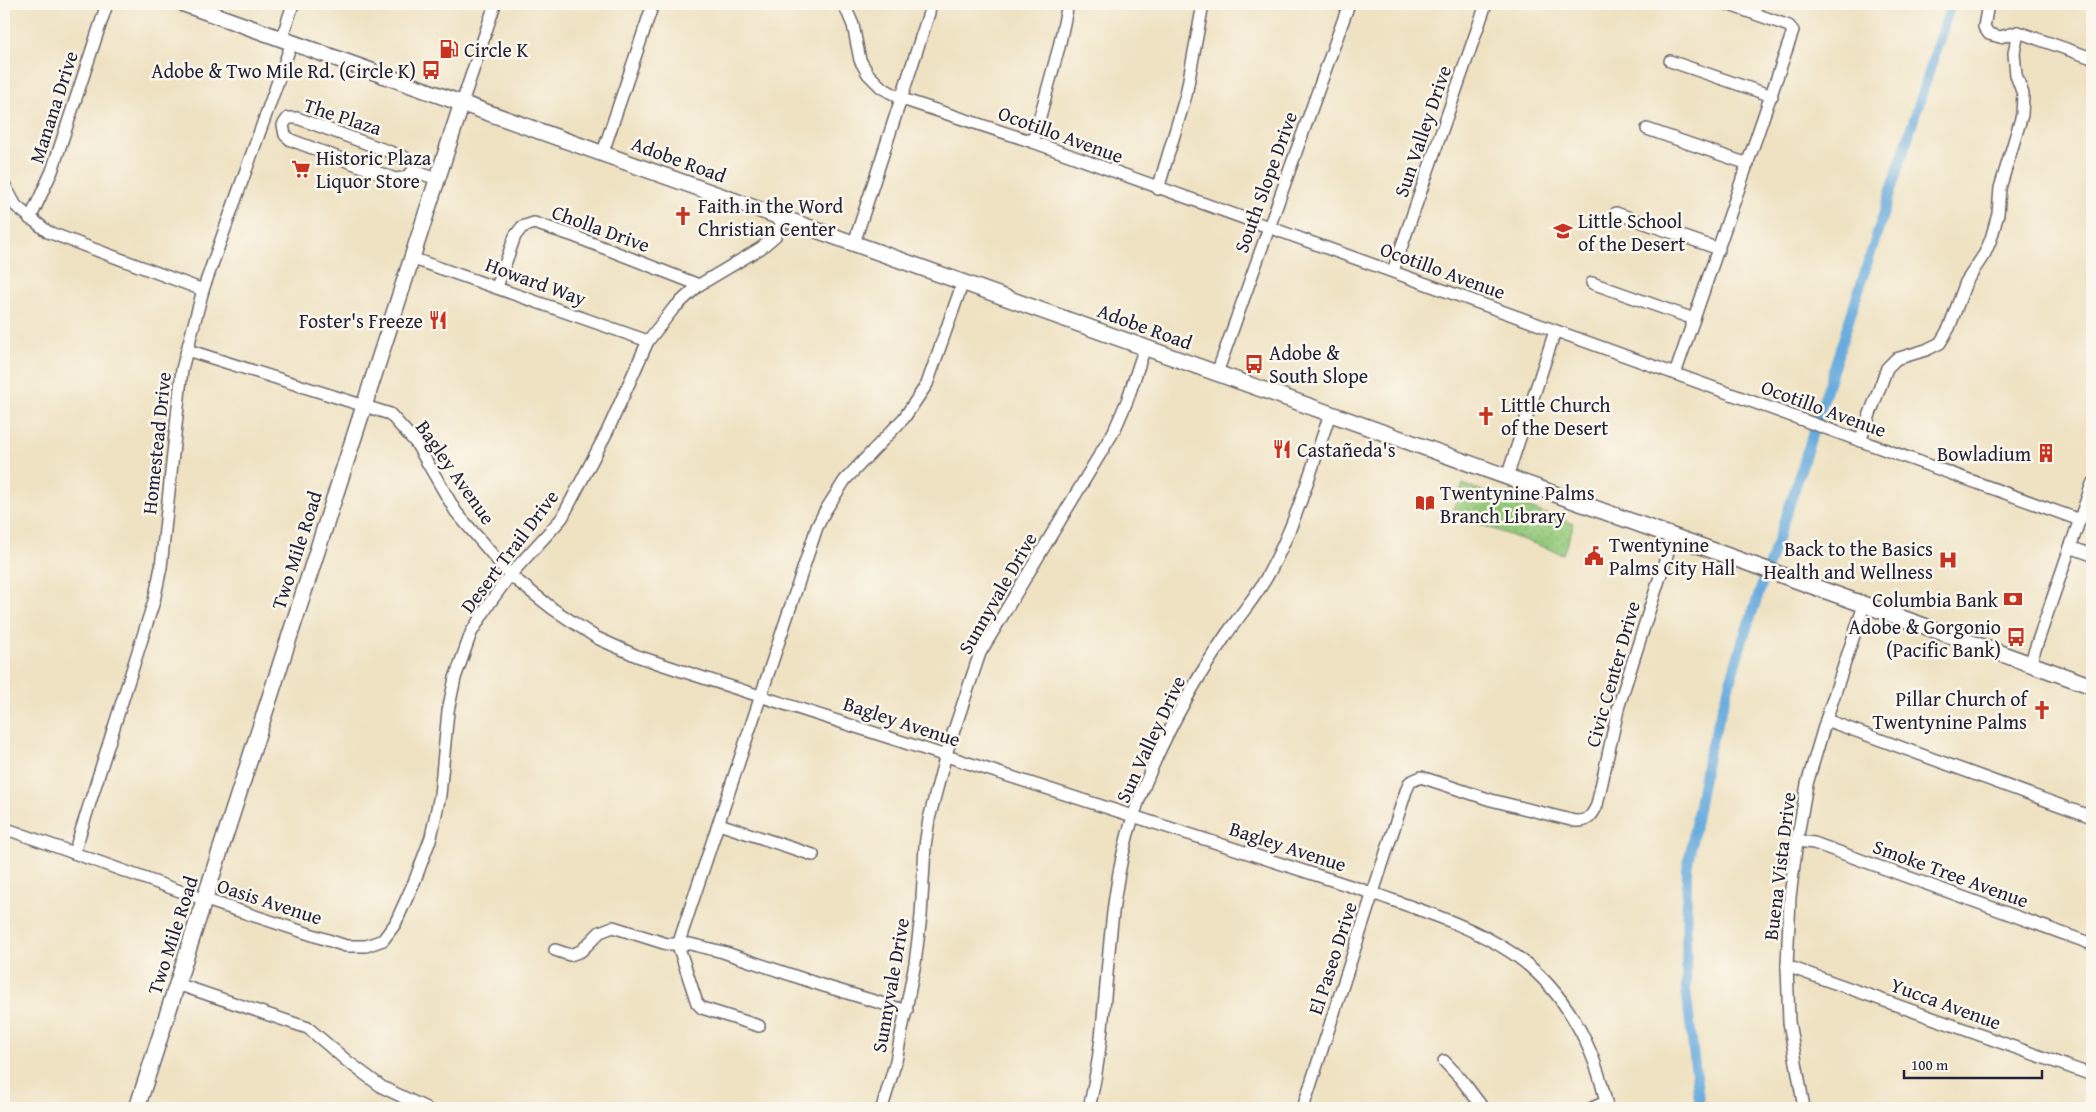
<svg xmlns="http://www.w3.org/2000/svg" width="2096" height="1112" font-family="'Gentium Book Plus',serif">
	<defs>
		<pattern id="grass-dots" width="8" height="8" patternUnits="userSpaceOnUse" patternTransform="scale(1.25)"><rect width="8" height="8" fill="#95ca7b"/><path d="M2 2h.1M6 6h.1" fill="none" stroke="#80ad6b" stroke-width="1.8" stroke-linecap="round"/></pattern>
	</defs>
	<rect width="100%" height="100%" fill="#fbf7ec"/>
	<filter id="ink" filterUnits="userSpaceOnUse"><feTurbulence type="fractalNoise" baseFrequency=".02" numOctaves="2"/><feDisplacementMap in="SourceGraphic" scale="10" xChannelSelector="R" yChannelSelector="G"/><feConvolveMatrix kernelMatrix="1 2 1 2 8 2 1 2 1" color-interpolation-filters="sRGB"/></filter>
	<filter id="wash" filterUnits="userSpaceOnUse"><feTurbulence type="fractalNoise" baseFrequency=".0096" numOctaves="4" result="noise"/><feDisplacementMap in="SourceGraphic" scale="20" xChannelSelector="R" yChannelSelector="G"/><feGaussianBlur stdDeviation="1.12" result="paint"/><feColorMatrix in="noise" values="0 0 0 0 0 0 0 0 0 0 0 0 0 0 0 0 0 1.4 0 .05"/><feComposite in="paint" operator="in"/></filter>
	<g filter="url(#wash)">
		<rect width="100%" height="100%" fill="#efe2c2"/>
		<!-- grass -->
		<path fill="url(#grass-dots)" stroke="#5c765b" d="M1463,484L1574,524L1563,554L1451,514Z"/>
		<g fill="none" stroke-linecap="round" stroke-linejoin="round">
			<!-- canal -->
			<path stroke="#68abdd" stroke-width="10" d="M1700,1108L1686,989L1687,869L1708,755L1743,639L1788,510L1951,4"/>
		</g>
	</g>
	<g filter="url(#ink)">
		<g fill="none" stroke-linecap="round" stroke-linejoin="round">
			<!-- minor casing -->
			<g stroke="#6a656a" stroke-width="14">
				<g id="minor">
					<path d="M844,4L853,25L860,60L868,74L881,87L902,99L1033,142L2080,520"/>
					<path d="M1988,4L1984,27L1989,34L2000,37L2018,32L2092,58"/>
					<path d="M282,38L293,4"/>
					<path d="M1670,61L1772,96"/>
					<path d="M462,103L495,4"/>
					<path d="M288,118H297L404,157L413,163L414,171L404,178L395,179L291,140L285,135L283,125Z"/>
					<path d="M1647,129L1748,164"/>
					<path d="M1033,142L1059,47L1068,4"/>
					<path d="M603,152L653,4"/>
					<path d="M414,171L437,179"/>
					<path d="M4,184L16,206L48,232L203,290"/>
					<path d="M1158,189L1186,95L1203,4"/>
					<path d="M1616,213L1719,249"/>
					<path d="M30,219L52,171L107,4"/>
					<path d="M854,243L929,13L930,4"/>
					<path d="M411,258L648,341"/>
					<path d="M1393,271L1486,4"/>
					<path d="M1592,283L1694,319"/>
					<path d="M497,287L515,236L522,227L534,223L571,235L699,285"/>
					<path d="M187,350L390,414L416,443L456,512L510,575L553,609L597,638L637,656L679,670L1372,893C1420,910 1470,925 1512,953C1564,988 1596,1048 1607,1108"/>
					<path d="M1217,373L1349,4"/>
					<path d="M1675,374L1793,31L1789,26L1727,4"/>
					<path d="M1860,441L1887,368L1896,359L1926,350L1940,343L1949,328L1966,282L1985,253L1991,239L1998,214L2000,188L2022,115L2023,94L2016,75L2014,53L2018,32"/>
					<path d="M1507,477L1555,331"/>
					<path d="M2070,547L2092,555"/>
					<path d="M2030,664L2092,484"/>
					<path d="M1826,720L2092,817"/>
					<path d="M719,824L813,855"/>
					<path d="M4,828L191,895L346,946H366L383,940L395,924L415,880L431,837L440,795L448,711L455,678L471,633L489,604L510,575L562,518L607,432L648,341L673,309L699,285L761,248L775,236L785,218"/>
					<path d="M1797,841L1814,843L2092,944"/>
					<path d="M74,853L154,601L161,567L182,369L203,290L292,42"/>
					<path d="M555,950L570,955L581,951L600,932L613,927L667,944H690L723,952L821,985L907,1011"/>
					<path d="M1787,966L2092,1075"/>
					<path d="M177,984L308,1028L347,1061L382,1087L426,1108"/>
					<path d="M759,1026L702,1008L697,1003L678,945L817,527L825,511L845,480L904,418L927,384L963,282"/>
					<path d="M1444,1061L1461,1079L1483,1108"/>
					<path d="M882,1108L896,1061L915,963L921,916L925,846L929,819L946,754L980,653L1114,431L1127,401L1145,347"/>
					<path d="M1089,1108C1112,1012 1102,911 1133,817C1154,754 1187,693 1224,638C1238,617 1257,596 1269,573C1296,524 1312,467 1330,414"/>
					<path d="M1303,1108L1406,791L1410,782L1421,777L1491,800L1575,821C1588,822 1592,816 1597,805L1619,705L1673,536"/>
					<path d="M1592,1108L1606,1102"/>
					<path d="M1804,1108L1789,1022L1787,966L1790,897L1797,841L1807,784L1826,720L1864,605"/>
				</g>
			</g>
			<!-- major casing -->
			<g stroke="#6a656a" stroke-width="18">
				<g id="major">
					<path d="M184,4L2092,686"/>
					<path d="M137,1108L462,103"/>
				</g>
			</g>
			<!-- minor -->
			<use href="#minor" stroke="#fff" stroke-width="11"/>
			<!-- major -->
			<use href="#major" stroke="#fff" stroke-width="15"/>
		</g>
	</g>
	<!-- icons -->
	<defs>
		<g id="fuel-bare" transform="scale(1.5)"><path d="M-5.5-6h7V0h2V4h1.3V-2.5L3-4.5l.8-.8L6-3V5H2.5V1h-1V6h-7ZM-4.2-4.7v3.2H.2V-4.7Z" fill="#c8321e" stroke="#fbf7ec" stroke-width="2.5" paint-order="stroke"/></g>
		<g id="bus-bare" transform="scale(1.5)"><path d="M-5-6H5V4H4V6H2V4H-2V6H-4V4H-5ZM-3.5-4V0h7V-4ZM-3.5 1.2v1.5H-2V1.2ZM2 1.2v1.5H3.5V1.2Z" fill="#c8321e" stroke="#fbf7ec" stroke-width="2.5" paint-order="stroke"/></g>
		<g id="supermarket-bare" transform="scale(1.5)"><path d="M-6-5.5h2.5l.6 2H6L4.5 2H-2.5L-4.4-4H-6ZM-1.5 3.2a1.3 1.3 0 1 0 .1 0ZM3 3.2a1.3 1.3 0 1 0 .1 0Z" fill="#c8321e" stroke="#fbf7ec" stroke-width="2.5" paint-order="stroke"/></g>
		<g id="church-bare" transform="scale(1.5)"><path d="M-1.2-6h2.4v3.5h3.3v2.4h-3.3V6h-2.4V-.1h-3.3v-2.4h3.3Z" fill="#c8321e" stroke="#fbf7ec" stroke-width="2.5" paint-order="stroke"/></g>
		<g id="school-bare" transform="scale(1.5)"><path d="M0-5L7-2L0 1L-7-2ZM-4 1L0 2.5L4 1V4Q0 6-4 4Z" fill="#c8321e" stroke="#fbf7ec" stroke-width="2.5" paint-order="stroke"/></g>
		<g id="restaurant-bare" transform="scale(1.5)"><path d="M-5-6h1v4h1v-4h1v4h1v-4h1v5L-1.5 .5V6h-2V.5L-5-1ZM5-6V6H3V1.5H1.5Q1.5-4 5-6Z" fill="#c8321e" stroke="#fbf7ec" stroke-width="2.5" paint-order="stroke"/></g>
		<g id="building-bare" transform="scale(1.5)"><path d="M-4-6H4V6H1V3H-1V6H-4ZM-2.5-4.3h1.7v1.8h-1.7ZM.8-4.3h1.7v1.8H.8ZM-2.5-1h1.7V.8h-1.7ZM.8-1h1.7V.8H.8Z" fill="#c8321e" stroke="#fbf7ec" stroke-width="2.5" paint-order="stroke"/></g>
		<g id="library-bare" transform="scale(1.5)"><path d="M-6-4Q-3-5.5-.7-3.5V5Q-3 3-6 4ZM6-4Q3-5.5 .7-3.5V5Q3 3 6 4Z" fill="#c8321e" stroke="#fbf7ec" stroke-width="2.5" paint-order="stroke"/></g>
		<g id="civic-bare" transform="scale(1.5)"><path d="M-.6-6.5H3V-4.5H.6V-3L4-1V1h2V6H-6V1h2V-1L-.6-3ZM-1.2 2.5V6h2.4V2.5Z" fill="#c8321e" stroke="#fbf7ec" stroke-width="2.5" paint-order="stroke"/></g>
		<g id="hospital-bare" transform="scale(1.5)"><path d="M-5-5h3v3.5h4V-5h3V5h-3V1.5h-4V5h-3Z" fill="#c8321e" stroke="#fbf7ec" stroke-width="2.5" paint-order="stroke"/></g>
		<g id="bank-bare" transform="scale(1.5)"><path d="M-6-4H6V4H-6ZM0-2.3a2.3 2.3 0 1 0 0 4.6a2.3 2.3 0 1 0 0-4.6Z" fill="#c8321e" stroke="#fbf7ec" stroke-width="2.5" paint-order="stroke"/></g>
	</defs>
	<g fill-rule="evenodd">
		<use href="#fuel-bare" x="449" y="49"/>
		<use href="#bus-bare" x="431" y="70"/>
		<use href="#supermarket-bare" x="301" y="169"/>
		<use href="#church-bare" x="683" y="216"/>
		<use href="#school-bare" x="1563" y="231"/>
		<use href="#restaurant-bare" x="438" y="320"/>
		<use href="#bus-bare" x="1254" y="364"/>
		<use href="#church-bare" x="1486" y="416"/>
		<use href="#restaurant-bare" x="1282" y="449"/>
		<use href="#building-bare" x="2046" y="453"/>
		<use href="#library-bare" x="1425" y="503"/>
		<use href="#civic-bare" x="1594" y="556"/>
		<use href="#hospital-bare" x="1948" y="560"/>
		<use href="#bank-bare" x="2013" y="599"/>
		<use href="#bus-bare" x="2016" y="637"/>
		<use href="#church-bare" x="2042" y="710"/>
	</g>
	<g text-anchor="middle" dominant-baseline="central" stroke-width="5" stroke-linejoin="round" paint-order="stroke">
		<!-- poi labels -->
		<g font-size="20" fill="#22223b" stroke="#fbf7ec" text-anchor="start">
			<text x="464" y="49">Circle K</text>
			<text x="416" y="70" text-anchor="end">Adobe &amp; Two Mile Rd. (Circle K)</text>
			<text x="316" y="157">Historic Plaza<tspan x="316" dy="23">Liquor Store</tspan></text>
			<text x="698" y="205">Faith in the Word<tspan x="698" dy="23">Christian Center</tspan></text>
			<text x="1578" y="220">Little School<tspan x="1578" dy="23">of the Desert</tspan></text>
			<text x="423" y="320" text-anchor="end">Foster's Freeze</text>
			<text x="1269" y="352">Adobe &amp;<tspan x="1269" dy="23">South Slope</tspan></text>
			<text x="1501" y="404">Little Church<tspan x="1501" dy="23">of the Desert</tspan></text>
			<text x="1297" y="449">Castañeda's</text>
			<text x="2031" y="453" text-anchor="end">Bowladium</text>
			<text x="1440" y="492">Twentynine Palms<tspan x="1440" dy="23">Branch Library</tspan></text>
			<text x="1609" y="544">Twentynine<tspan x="1609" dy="23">Palms City Hall</tspan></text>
			<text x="1933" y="548" text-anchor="end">Back to the Basics<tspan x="1933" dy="23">Health and Wellness</tspan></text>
			<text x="1998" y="599" text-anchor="end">Columbia Bank</text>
			<text x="2001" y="626" text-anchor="end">Adobe &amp; Gorgonio<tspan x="2001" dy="23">(Pacific Bank)</tspan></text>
			<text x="2027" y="698" text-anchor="end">Pillar Church of<tspan x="2027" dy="23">Twentynine Palms</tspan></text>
		</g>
		<!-- street labels -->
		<g font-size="20" fill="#22223b" stroke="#fbf7ec">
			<text transform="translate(53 107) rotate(-72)">Manana Drive</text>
			<text transform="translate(343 116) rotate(18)">The Plaza</text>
			<text transform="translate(1422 131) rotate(-71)">Sun Valley Drive</text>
			<text transform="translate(1061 134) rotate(20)">Ocotillo Avenue</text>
			<text transform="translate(679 159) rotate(20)">Adobe Road</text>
			<text transform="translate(1265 182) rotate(-70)">South Slope Drive</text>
			<text transform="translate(601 228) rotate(20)">Cholla Drive</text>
			<text transform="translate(1443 270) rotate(20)">Ocotillo Avenue</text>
			<text transform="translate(536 281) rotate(20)">Howard Way</text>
			<text transform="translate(1145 326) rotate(20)">Adobe Road</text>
			<text transform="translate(1824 408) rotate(20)">Ocotillo Avenue</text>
			<text transform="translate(156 443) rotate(-84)">Homestead Drive</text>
			<text transform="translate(456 472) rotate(55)">Bagley Avenue</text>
			<text transform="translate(296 550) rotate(-72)">Two Mile Road</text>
			<text transform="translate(509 551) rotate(-53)">Desert Trail Drive</text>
			<text transform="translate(997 593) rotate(-60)">Sunnyvale Drive</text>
			<text transform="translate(1612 674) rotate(-74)">Civic Center Drive</text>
			<text transform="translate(902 721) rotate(18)">Bagley Avenue</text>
			<text transform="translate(1150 739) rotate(-65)">Sun Valley Drive</text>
			<text transform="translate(1288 846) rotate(18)">Bagley Avenue</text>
			<text transform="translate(1779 866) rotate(-83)">Buena Vista Drive</text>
			<text transform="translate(1951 873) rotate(20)">Smoke Tree Avenue</text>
			<text transform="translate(270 901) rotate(18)">Oasis Avenue</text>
			<text transform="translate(172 935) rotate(-72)">Two Mile Road</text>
			<text transform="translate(1332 958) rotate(-72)">El Paseo Drive</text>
			<text transform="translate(890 985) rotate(-80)">Sunnyvale Drive</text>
			<text transform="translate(1946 1003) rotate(20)">Yucca Avenue</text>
		</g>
	</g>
	<!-- margin -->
	<rect width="2096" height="1112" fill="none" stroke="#fbf7ec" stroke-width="20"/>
	<!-- scale -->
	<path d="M1904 1070v8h138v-8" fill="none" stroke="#22223b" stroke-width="2.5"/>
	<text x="1911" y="1070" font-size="15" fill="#22223b" stroke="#fbf7ec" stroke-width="4" paint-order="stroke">100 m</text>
</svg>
